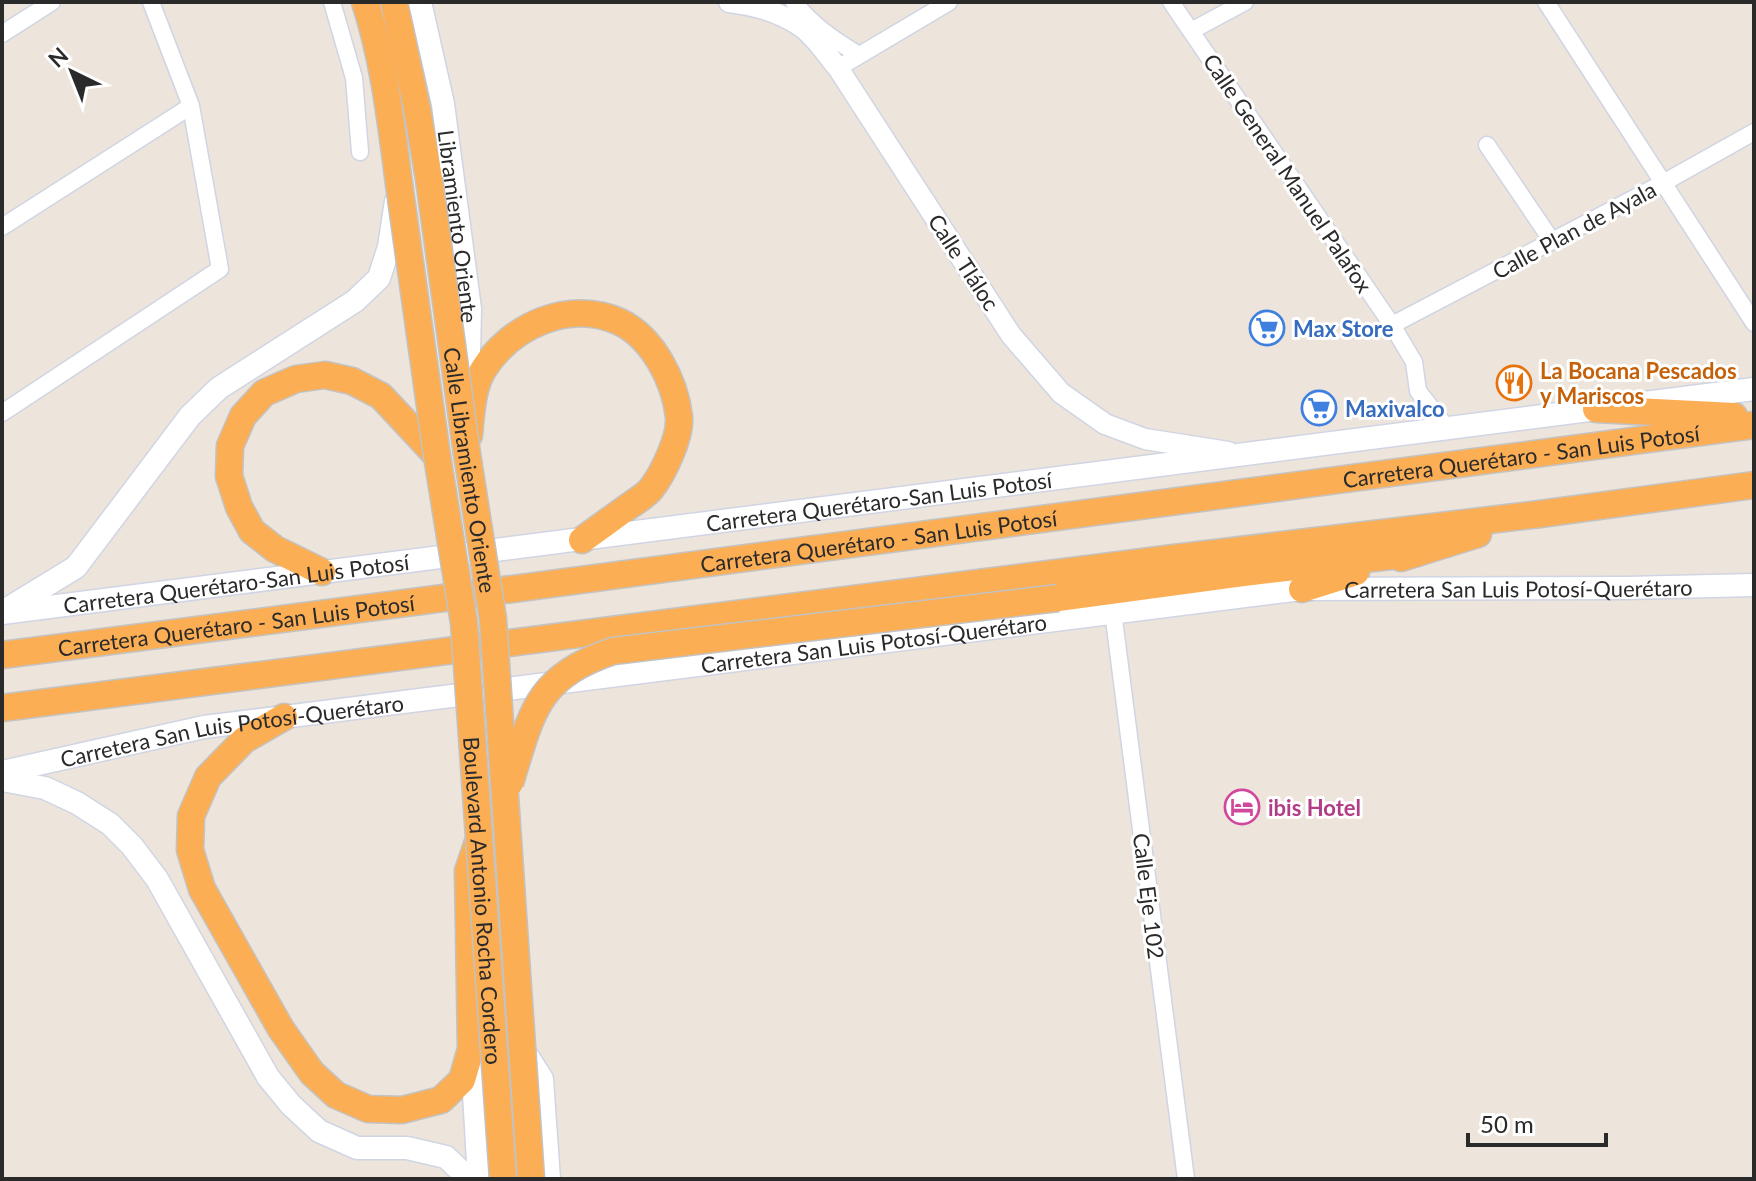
<svg xmlns="http://www.w3.org/2000/svg" width="1756" height="1181" font-family="Lato,sans-serif">
	<rect width="100%" height="100%" fill="#ede4db"/>
	<g fill="none" stroke-linecap="round" stroke-linejoin="round">
		<!-- minor casing -->
		<g stroke="#d0d5e4" stroke-width="19">
			<g id="minor">
				<path d="M332,2L354,78L360,152"/>
				<path d="M794,2C812,25 834,40 859,55"/>
				<path d="M1171,2L1392,325L1414,362L1418,391L1447,428"/>
				<path d="M1546,2L1754,323"/>
				<path d="M1191,31L1245,2"/>
				<path d="M2,34L52,2"/>
				<path d="M838,68L949,2"/>
				<path d="M1487,145L1552,241"/>
				<path d="M2,227L191,106"/>
				<path d="M1392,325L1663,183L1754,132"/>
				<path d="M2,413L220,269L191,106L151,2"/>
				<path d="M1113,612L1186,1179"/>
			</g>
		</g>
		<!-- tertiary casing -->
		<g stroke="#d0d5e4" stroke-width="23">
			<path id="tertiary" d="M729,2C754,5 783,13 803,28C816,38 827,55 838,68L1011,335L1061,393L1105,424L1145,439L1228,452"/>
		</g>
		<!-- secondary casing -->
		<g stroke="#d0d5e4" stroke-width="25">
			<g id="secondary">
				<path id="s1" d="M420,2L443,104L470,309L468,397"/>
				<path d="M9,608L76,567L190,416L219,388L355,301L379,278L389,247L396,201"/>
				<path id="s2" d="M2,613L1754,389"/>
				<path id="s3" d="M2,772L204,727L1302,589L1627,588L1754,585"/>
				<path d="M2,780L45,788L77,803L110,824L132,846L157,879L268,1077L291,1105L319,1131L357,1148H407L446,1157L466,1176L467,1179"/>
				<path d="M522,1048L542,1079L549,1179"/>
				<path d="M472,1059L479,1179"/>
			</g>
		</g>
		<!-- trunk casing -->
		<g stroke="#c3c3c3" stroke-width="29">
			<g id="trunk">
				<path d="M365,2C384,60 391,123 399,184"/>
				<path d="M394,2L417,108L429,179"/>
				<path d="M1596,409L1734,416"/>
				<path d="M469,435C471,414 472,388 483,370C511,325 570,299 620,322C653,338 675,381 679,417C681,436 663,474 651,489C646,495 638,500 632,504C615,516 599,528 582,540"/>
				<path d="M1401,558L1478,534"/>
				<path d="M322,572L275,549L252,531L239,507L229,476L230,446L243,416L264,393L296,379L325,375L352,381L381,396L437,456"/>
				<path d="M1302,589L1356,572"/>
				<path d="M1058,598L1243,573L1417,553"/>
				<path id="s4" d="M2,655L421,601L1754,425"/>
				<path d="M2,708L1174,558L1540,514L1754,485"/>
				<path d="M284,717L244,740L208,777L191,816L190,850L202,889L281,1029L312,1073L336,1095L368,1109L402,1110L441,1100L462,1080L471,1049L468,871L478,842"/>
			</g>
		</g>
		<!-- minor -->
		<use href="#minor" stroke="#fff" stroke-width="16"/>
		<!-- tertiary -->
		<use href="#tertiary" stroke="#fff" stroke-width="20"/>
		<!-- secondary -->
		<use href="#secondary" stroke="#fff" stroke-width="22"/>
		<!-- trunk -->
		<use href="#trunk" stroke="#fcae54" stroke-width="26"/>
		<!-- trunk-bridge casing -->
		<g stroke="#c3c3c3" stroke-width="29" stroke-linecap="butt">
			<g id="trunk-bridge">
				<path id="s5" d="M429,179L467,454L493,619L531,1179"/>
				<path id="s6" d="M399,184L437,456L464,623L503,1179"/>
				<path d="M510,783C532,712 536,677 613,651L1058,598"/>
			</g>
		</g>
		<!-- trunk-bridge -->
		<use href="#trunk-bridge" stroke="#fcae54" stroke-width="26"/>
	</g>
	<!-- icons -->
	<defs>
		<g id="supermarket-ring" transform="scale(1.8)"><circle r="9.5" fill="#fff" stroke="#3f7fe0" stroke-width="1.5"/><path d="M-6-5.5h2.5l.6 2H6L4.5 2H-2.5L-4.4-4H-6ZM-1.5 3.2a1.3 1.3 0 1 0 .1 0ZM3 3.2a1.3 1.3 0 1 0 .1 0Z" fill="#3f7fe0"/></g>
		<g id="restaurant-ring" transform="scale(1.8)"><circle r="9.5" fill="#fff" stroke="#e8710a" stroke-width="1.5"/><path d="M-5-6h1v4h1v-4h1v4h1v-4h1v5L-1.5 .5V6h-2V.5L-5-1ZM5-6V6H3V1.5H1.5Q1.5-4 5-6Z" fill="#e8710a"/></g>
		<g id="hotel-ring" transform="scale(1.8)"><circle r="9.5" fill="#fff" stroke="#d1479c" stroke-width="1.5"/><path d="M-6-4.5h1.5V1H6V5H4.5V3h-9V5H-6ZM-4 0a1.8 1.8 0 1 1 3.6 0ZM.5 0V-2.5h3Q6-2.5 6 0Z" fill="#d1479c"/></g>
	</defs>
	<g fill-rule="evenodd">
		<use href="#supermarket-ring" x="1267" y="328"/>
		<use href="#restaurant-ring" x="1514" y="383"/>
		<use href="#supermarket-ring" x="1319" y="408"/>
		<use href="#hotel-ring" x="1242" y="807"/>
	</g>
	<g text-anchor="middle" dominant-baseline="central" stroke-width="6" stroke-linejoin="round" paint-order="stroke">
		<!-- street labels -->
		<g font-size="22" fill="#2a2a2a" stroke="#fff">
			<text transform="translate(1288 173) rotate(56)">Calle General Manuel Palafox</text>
			<text stroke="none"><textPath href="#s1" startOffset="228">Libramiento Oriente</textPath></text>
			<text transform="translate(1574 230) rotate(-28)">Calle Plan de Ayala</text>
			<text transform="translate(964 262) rotate(57)">Calle Tláloc</text>
			<text stroke="none"><textPath href="#s4" startOffset="1532">Carretera Querétaro - San Luis Potosí</textPath></text>
			<text stroke="none"><textPath href="#s5" startOffset="294">Calle Libramiento Oriente</textPath></text>
			<text stroke="none"><textPath href="#s2" startOffset="884">Carretera Querétaro-San Luis Potosí</textPath></text>
			<text stroke="none"><textPath href="#s4" startOffset="884">Carretera Querétaro - San Luis Potosí</textPath></text>
			<text stroke="none"><textPath href="#s2" startOffset="236">Carretera Querétaro-San Luis Potosí</textPath></text>
			<text stroke="none"><textPath href="#s3" startOffset="1530">Carretera San Luis Potosí-Querétaro</textPath></text>
			<text stroke="none"><textPath href="#s4" startOffset="236">Carretera Querétaro - San Luis Potosí</textPath></text>
			<text stroke="none"><textPath href="#s3" startOffset="882">Carretera San Luis Potosí-Querétaro</textPath></text>
			<text stroke="none"><textPath href="#s3" startOffset="234">Carretera San Luis Potosí-Querétaro</textPath></text>
			<text transform="translate(1149 896) rotate(83)">Calle Eje 102</text>
			<text stroke="none"><textPath href="#s6" startOffset="722">Boulevard Antonio Rocha Cordero</textPath></text>
		</g>
		<!-- shop labels -->
		<g font-size="22" font-weight="bold" fill="#366cbe" stroke="#fff" text-anchor="start">
			<text x="1293" y="328">Max Store</text>
			<text x="1345" y="408">Maxivalco</text>
		</g>
		<!-- food labels -->
		<g font-size="22" font-weight="bold" fill="#c56008" stroke="#fff" text-anchor="start">
			<text x="1540" y="370">La Bocana Pescados<tspan x="1540" dy="25">y Mariscos</tspan></text>
		</g>
		<!-- hotel labels -->
		<g font-size="22" font-weight="bold" fill="#b23c85" stroke="#fff" text-anchor="start">
			<text x="1268" y="807">ibis Hotel</text>
		</g>
	</g>
	<!-- border -->
	<rect width="1756" height="1181" fill="none" stroke="#2a2a2a" stroke-width="8"/>
	<!-- north arrow -->
	<g transform="translate(72 72) rotate(317)" stroke="#ffffff" stroke-width="6" paint-order="stroke">
	<path d="M0-6L14 30L0 20L-14 30Z" fill="#2a2a2a"/>
	<text y="-12" font-size="22" font-weight="bold" text-anchor="middle" fill="#2a2a2a">N</text>
	</g>
	<!-- scale -->
	<path d="M1468 1133v12h138v-12" fill="none" stroke="#2a2a2a" stroke-width="4"/>
	<text x="1480" y="1133" font-size="24" fill="#2a2a2a" stroke="#ffffff" stroke-width="6" paint-order="stroke">50 m</text>
</svg>
